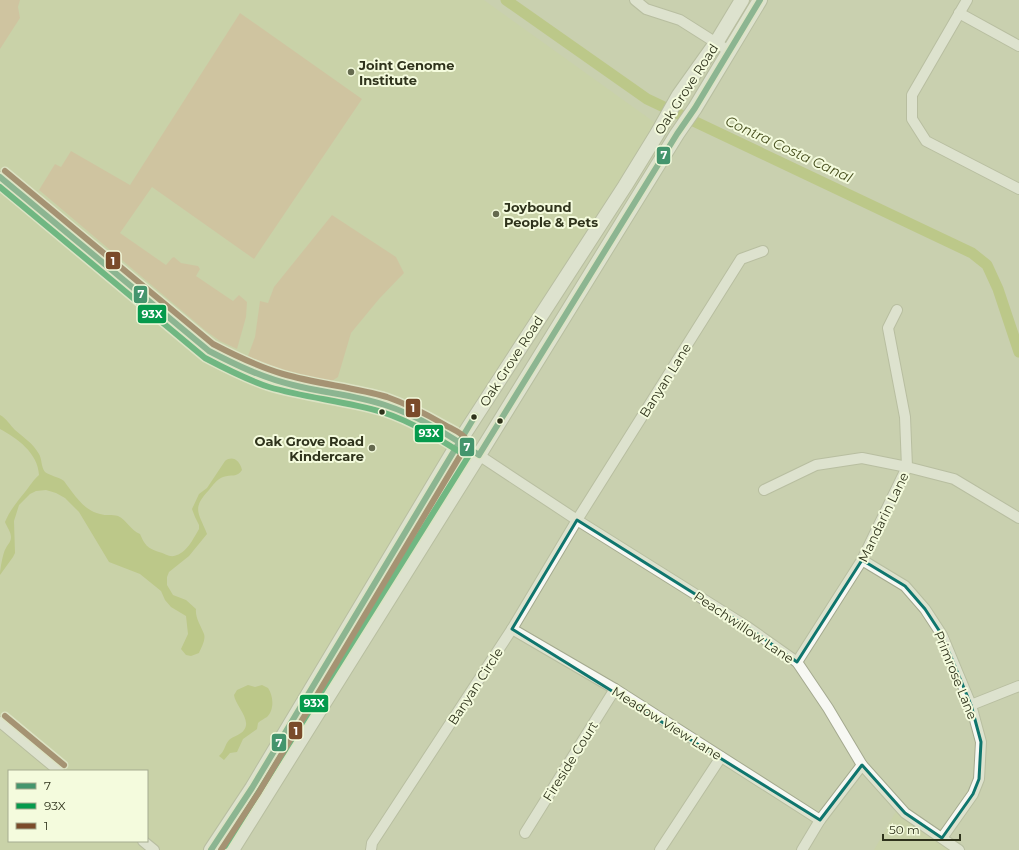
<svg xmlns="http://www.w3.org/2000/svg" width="1019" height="850" font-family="Montserrat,sans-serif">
	<rect width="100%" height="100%" fill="#c9d0af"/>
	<!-- built -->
	<g fill="#cad4a1" fill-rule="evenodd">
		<path d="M0,0H484L661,127L211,850H0ZM9,771H147V841H9Z"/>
		<path d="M899,806L959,850H874Z"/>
	</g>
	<!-- green -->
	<g fill="#d7b78f">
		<path d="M0,0H20L18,7L20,18L0,49Z"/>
		<path d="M240,13L362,99L254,259L152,187L120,233L166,265L172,258L174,257L181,263L198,266L200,269L196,276L233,301L239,295L247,302L246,317L237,349L220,341L206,331L39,190L55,164L61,167L71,151L130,185Z"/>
		<path d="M332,215L396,257L404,273L379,299L351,333L338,377L332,381C302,376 276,370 248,356L255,337L260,301L268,303L274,287Z"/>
	</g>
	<!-- water -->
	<g fill="#aebe5b">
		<path d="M0,415C6,418 10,425 15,430C25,439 32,442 39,454C42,459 41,467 45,472C48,475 59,477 64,481C73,493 84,511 100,514C106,516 112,514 118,516C127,520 130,530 140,534C145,545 147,548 159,552C164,553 169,557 174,556C187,553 193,539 199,529V525L195,517L192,509L199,494L207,488L225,461C233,455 240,461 242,470C237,478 231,474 223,477C217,479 213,485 209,490C191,509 199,513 207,534L189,556L169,572L167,577V585L173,595L186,600L196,609C195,618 201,626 204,634C206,640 201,648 199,653L191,656L186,655L181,649L188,634L186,616L171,607L165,600L161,591L140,574L109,562L79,512L65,498L56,493L46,490L36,491L30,494L19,505L14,521L15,553L13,557L0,575C0,570 3,552 6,548C8,544 11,542 11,537C11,532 7,527 5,522C10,510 17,502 25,492C30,486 33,480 39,475C38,453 17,438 0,429Z"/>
		<path d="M248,685L255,687L262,685L268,688C273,695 275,709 267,717C264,719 261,720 258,723L257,729L243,739L237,752L230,753L224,760L219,756C225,751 224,746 229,740C233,736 241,735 244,730C252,720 235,705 234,695L237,690Z"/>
	</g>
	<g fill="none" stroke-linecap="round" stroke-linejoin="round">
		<!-- canal -->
		<path stroke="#aebe5b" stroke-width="11" d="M506,0L647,99L972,253L987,265L998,289L1019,352"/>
		<!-- minor casing -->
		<g stroke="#a4a98f" stroke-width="12">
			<g id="minor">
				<path d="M635,0L646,9L680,20L729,51"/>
				<path d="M967,0L912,95V119L926,141L1019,189"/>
				<path d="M959,13L1019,46"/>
				<path d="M0,177L209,351L237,366L281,382L348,395L386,405L420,420L459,442L577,520L746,626L797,662L828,708L862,765L905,813L959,850"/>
				<path d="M764,490L816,465L862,458L907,467L954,479L1019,518"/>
				<path d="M862,560L905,586L925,609L942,635L971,705L981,742L979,779L973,794L942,838"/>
				<path d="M512,629L615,689L820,820"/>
				<path d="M797,662L862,560L907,467L905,417L888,328L897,310"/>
				<path d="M971,705L1019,686"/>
				<path d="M0,722L59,771"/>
				<path d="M525,833L615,689"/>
				<path d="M143,841L154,850"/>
				<path d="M371,850L372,843L512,629L577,520L741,259L763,251"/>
				<path d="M660,850L721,757"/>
				<path d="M802,850L820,820L862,765"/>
			</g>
		</g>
		<!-- secondary casing -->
		<g stroke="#a4a98f" stroke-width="16">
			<g id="secondary">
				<path d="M211,850L252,788L459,442L625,186L657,134L679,95L716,43L742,0"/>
				<path d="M232,850L479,455L677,134L695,108L760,0"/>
			</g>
		</g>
		<!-- minor -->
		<use href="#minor" stroke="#f7f8f3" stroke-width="10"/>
		<!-- secondary -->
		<use href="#secondary" stroke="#f7f8f3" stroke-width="14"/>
		<!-- bus-1 casing -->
		<g stroke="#f4fbdd" stroke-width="9">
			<g id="bus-1">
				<path d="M0,177L209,351C236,365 263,378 293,385C324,393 355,395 385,405C419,416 450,436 479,455L677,134L695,108L760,0"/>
				<path d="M211,850L252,788L475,416"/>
			</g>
		</g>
		<!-- bus-2 casing -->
		<g stroke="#f4fbdd" stroke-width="9">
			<path id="bus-2" d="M0,187L205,358C226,369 247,380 269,387C306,398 345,401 382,412C413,422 441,440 468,457L225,846"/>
		</g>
		<!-- bus-3 casing -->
		<g stroke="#f4fbdd" stroke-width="9">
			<g id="bus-3">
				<path d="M5,171L213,344C236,356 259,367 283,374C317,384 353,387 387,397C407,404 426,414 445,425C452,429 463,433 467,440L466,446L259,792L221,850"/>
				<path d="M5,716L64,765"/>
			</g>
		</g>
		<!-- bus-1 -->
		<use href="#bus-1" stroke="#44956d" stroke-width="6"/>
		<!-- bus-2 -->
		<use href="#bus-2" stroke="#059a4c" stroke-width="6"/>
		<!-- bus-3 -->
		<use href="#bus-3" stroke="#7a4b2a" stroke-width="6"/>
	</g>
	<!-- marked area -->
	<path d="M0 0H1019V850H0ZM577,520L746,626L797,662L862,560L905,586L925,609L942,635L971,705L981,742L979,779L973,794L942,838L905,813L862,765L820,820L512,629Z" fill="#c9d0af" fill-opacity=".55" fill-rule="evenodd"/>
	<path fill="none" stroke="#0f766e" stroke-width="3" stroke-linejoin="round" d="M577,520L746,626L797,662L862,560L905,586L925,609L942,635L971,705L981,742L979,779L973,794L942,838L905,813L862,765L820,820L512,629Z"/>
	<!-- markers -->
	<g fill="#656a4f" stroke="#f4fbdd" stroke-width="1.5">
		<circle cx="351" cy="72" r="4"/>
		<circle cx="496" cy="214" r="4"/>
		<circle cx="372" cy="448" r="4"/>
	</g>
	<g fill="#2f331c" stroke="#f4fbdd" stroke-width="1.5">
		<circle cx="382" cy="412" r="3.5"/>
		<circle cx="474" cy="417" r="3.5"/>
		<circle cx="500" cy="421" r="3.5"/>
	</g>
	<g text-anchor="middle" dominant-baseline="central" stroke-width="4" stroke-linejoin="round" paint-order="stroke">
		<!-- poi labels -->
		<g font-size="13" font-weight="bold" fill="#2f331c" stroke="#f4fbdd" text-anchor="start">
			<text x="359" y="65">Joint Genome<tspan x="359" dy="15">Institute</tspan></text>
			<text x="504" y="207">Joybound<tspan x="504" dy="15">People &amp; Pets</tspan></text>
			<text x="364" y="441" text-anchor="end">Oak Grove Road<tspan x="364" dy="15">Kindercare</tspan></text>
		</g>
		<!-- street labels -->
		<g font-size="13" fill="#2f331c" stroke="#f4fbdd">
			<text transform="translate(686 89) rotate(-57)">Oak Grove Road</text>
			<text transform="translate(511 361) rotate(-57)">Oak Grove Road</text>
			<text transform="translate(665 380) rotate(-58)">Banyan Lane</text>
			<text transform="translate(883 517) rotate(-64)">Mandarin Lane</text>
			<text transform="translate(744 627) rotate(34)">Peachwillow Lane</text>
			<text transform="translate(956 675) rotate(68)">Primrose Lane</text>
			<text transform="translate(475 686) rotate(-57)">Banyan Circle</text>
			<text transform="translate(667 723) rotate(32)">Meadow View Lane</text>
			<text transform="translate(570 761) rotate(-58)">Fireside Court</text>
		</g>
		<!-- water labels -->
		<g font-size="14" font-style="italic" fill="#474f1e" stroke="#f4fbdd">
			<text transform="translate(789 149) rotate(25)">Contra Costa Canal</text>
		</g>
	</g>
	<g stroke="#f4fbdd" stroke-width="1.5">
		<rect x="656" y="146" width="15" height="19" rx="4" fill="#44956d"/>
		<rect x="105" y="251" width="16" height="19" rx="4" fill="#7a4b2a"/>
		<rect x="133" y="285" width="15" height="19" rx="4" fill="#44956d"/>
		<rect x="137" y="304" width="30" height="20" rx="4" fill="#059a4c"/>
		<rect x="405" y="398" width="16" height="20" rx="4" fill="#7a4b2a"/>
		<rect x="414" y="424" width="30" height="19" rx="4" fill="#059a4c"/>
		<rect x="459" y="437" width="16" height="20" rx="4" fill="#44956d"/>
		<rect x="299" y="694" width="30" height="19" rx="4" fill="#059a4c"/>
		<rect x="288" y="721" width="15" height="19" rx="4" fill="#7a4b2a"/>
		<rect x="271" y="733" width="16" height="19" rx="4" fill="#44956d"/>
	</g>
	<g font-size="11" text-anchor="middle" font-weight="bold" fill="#fff">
		<text x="664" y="159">7</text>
		<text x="113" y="265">1</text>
		<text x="141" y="298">7</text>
		<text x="152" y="318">93X</text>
		<text x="413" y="412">1</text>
		<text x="429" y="437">93X</text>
		<text x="467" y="451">7</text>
		<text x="314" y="707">93X</text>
		<text x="296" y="735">1</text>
		<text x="279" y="747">7</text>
	</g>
	<!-- legend -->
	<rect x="8" y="770" width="140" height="72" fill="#f4fbdd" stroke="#a5ab90"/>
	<rect x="16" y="783" width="20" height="6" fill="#44956d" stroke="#a5ab90"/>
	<text x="44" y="790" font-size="12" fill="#2f331c">7</text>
	<rect x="16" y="803" width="20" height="6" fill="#059a4c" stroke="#a5ab90"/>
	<text x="44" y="810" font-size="12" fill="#2f331c">93X</text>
	<rect x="16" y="823" width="20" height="6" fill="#7a4b2a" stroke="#a5ab90"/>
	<text x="44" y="830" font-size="12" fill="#2f331c">1</text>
	<!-- scale -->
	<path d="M883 834v6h77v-6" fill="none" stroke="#2f331c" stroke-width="2"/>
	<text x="889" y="834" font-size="12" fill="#2f331c" stroke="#f4fbdd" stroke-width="3" paint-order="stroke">50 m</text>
</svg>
